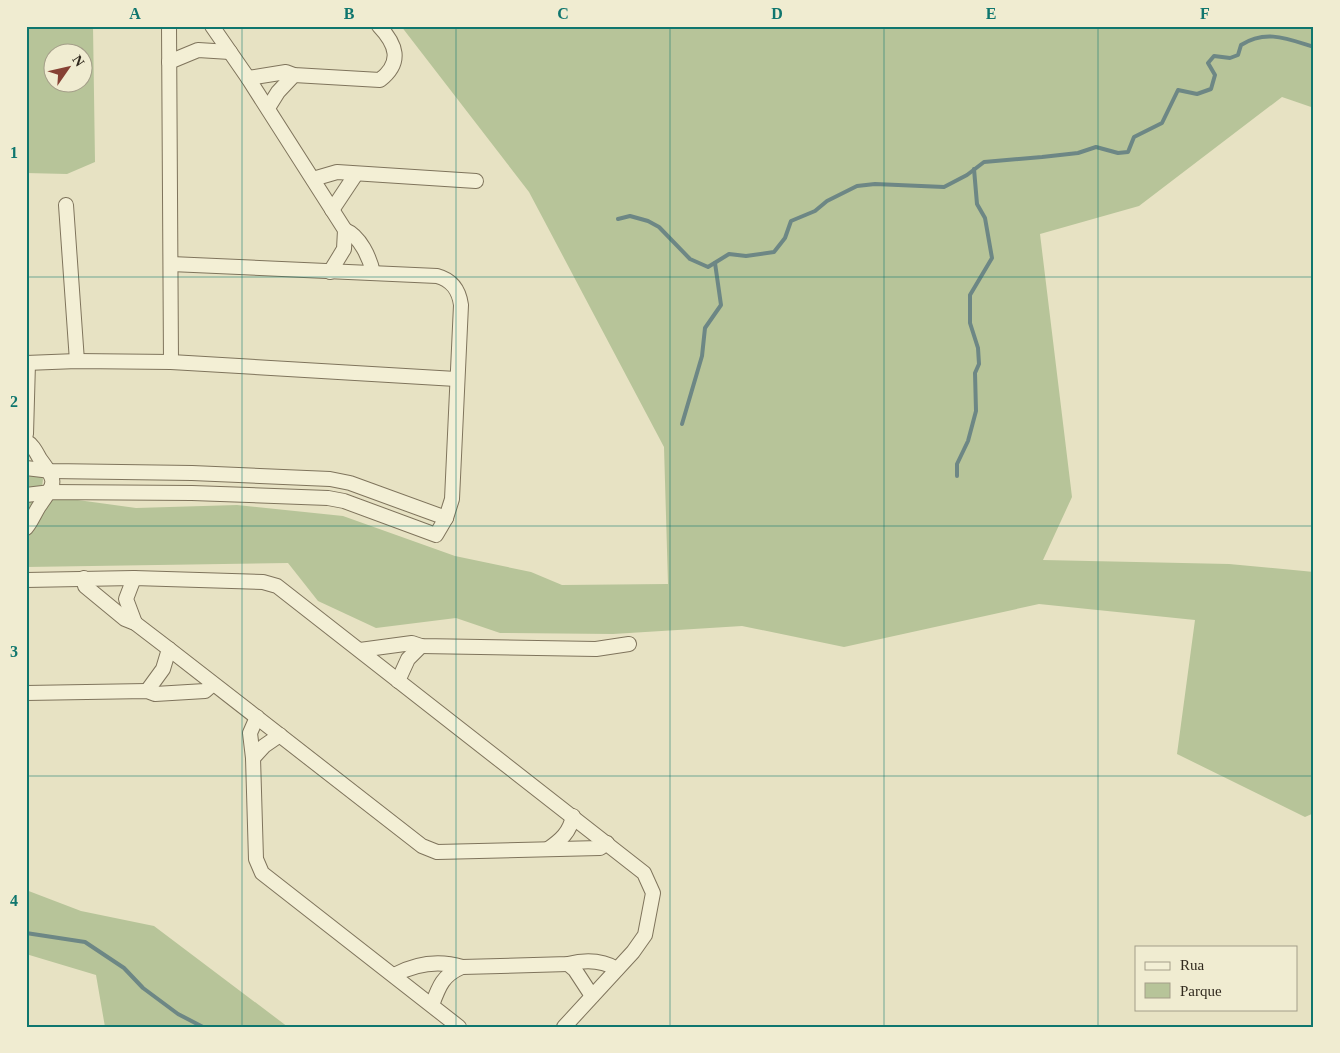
<svg xmlns="http://www.w3.org/2000/svg" width="1340" height="1053" font-family="'Times New Roman',serif">
	<rect width="100%" height="100%" fill="#e7e2c3"/>
	<!-- green -->
	<g fill="#b7c499" fill-rule="evenodd">
		<path d="M26,26H93L95,162L67,174L26,173ZM82,52V82H52V52Z"/>
		<path d="M401,26H1314V108L1282,97L1139,206L1040,234L1072,497L1043,560L1229,564L1314,572V813L1305,817L1177,754L1195,620L1039,604L844,647L742,626L613,634L500,633L456,618L376,628L318,601L288,563L26,567V498L56,497L136,508L237,505L343,516L455,556L531,572L562,585L668,584L664,447L529,192Z"/>
		<path d="M26,473L41,475L43,479L42,487L26,490Z"/>
		<path d="M26,890L81,911L154,926L288,1027H105L96,975L26,954Z"/>
	</g>
	<g fill="none" stroke-linecap="round" stroke-linejoin="round">
		<!-- stream -->
		<g stroke="#6d8785" stroke-width="4">
			<path d="M618,219L630,216L648,221L659,227L690,259L708,267L729,254L746,256L774,252L785,238L791,221L815,211L827,201L857,186L875,184L944,187L967,175L984,162L1042,157L1078,153L1096,147L1118,153L1128,152L1134,137L1162,123L1178,90L1197,94L1211,89L1215,75L1208,63L1214,56L1230,58L1238,55L1241,45C1266,29 1288,39 1314,47"/>
			<path d="M682,424L702,356L705,328L721,305L715,263"/>
			<path d="M957,476V464L968,441L976,411L975,373L979,364L978,348L970,323V295L992,258L985,218L977,204L974,169"/>
			<path d="M26,933L85,942L124,968L143,988L178,1014L203,1027"/>
		</g>
		<!-- minor casing -->
		<g stroke="#7f745c" stroke-width="16">
			<g id="minor">
				<path d="M169,26L171,362"/>
				<path d="M212,26L248,78L345,230L344,249L330,272"/>
				<path d="M169,62L198,50L230,52"/>
				<path d="M248,78L286,72L294,75L380,80C403,62 396,44 379,26"/>
				<path d="M268,108L278,92L294,75"/>
				<path d="M313,179L337,172L476,181"/>
				<path d="M66,205L77,361"/>
				<path d="M332,210L356,174"/>
				<path d="M345,230C360,236 370,258 373,273"/>
				<path d="M26,363L77,361L171,362L456,379"/>
				<path d="M26,434L28,363"/>
				<path d="M26,441C33,445 36,452 40,459C57,482 56,482 40,505C35,512 32,521 26,528"/>
				<path d="M26,468L51,471L192,473L330,479L350,483L446,518"/>
				<path d="M26,495L51,492L192,493L328,498L344,501L436,535L446,518L452,499L461,305C459,290 452,280 437,276L171,264"/>
				<path d="M84,578L85,586L125,619L135,623L169,649L422,846L437,852L600,848L607,843"/>
				<path d="M134,578L126,599L135,623"/>
				<path d="M26,580L134,578L263,582L277,586L644,873L653,893L645,935L633,952L564,1027"/>
				<path d="M360,650L412,643L421,646L596,649L629,644"/>
				<path d="M398,681L408,659L421,646"/>
				<path d="M147,691L163,669L169,649"/>
				<path d="M26,693L147,691L155,694L205,691L213,684"/>
				<path d="M257,717L250,733L253,758L256,859L262,873L459,1027"/>
				<path d="M253,758L264,746L280,735"/>
				<path d="M548,849C561,840 570,832 573,816"/>
				<path d="M568,964L575,970L592,996"/>
				<path d="M394,975C415,964 439,960 462,967L568,964C584,960 602,960 617,969"/>
				<path d="M432,1005C439,986 443,975 462,967"/>
			</g>
		</g>
		<!-- minor -->
		<use href="#minor" stroke="#f3efd5" stroke-width="14"/>
	</g>
	<!-- grid -->
	<path fill="none" stroke="#0f766e" stroke-width="1" stroke-opacity="0.55" d="M242,26V1027M456,26V1027M670,26V1027M884,26V1027M1098,26V1027M26,277H1314M26,526H1314M26,776H1314"/>
	<!-- border -->
	<rect width="1340" height="1053" fill="none" stroke="#f0ecd1" stroke-width="55"/>
	<!-- legend -->
	<rect x="1135" y="946" width="162" height="65" fill="#f0ecd1" stroke="#a49e89"/>
	<rect x="1145" y="962" width="25" height="8" fill="#f3efd5" stroke="#a49e89"/>
	<text x="1180" y="970" font-size="15" fill="#312a1e">Rua</text>
	<rect x="1145" y="983" width="25" height="15" fill="#b7c499" stroke="#a49e89"/>
	<text x="1180" y="996" font-size="15" fill="#312a1e">Parque</text>
	<!-- north arrow -->
	<g transform="translate(68 68) rotate(56)"><circle r="24" fill="#f0ecd1" stroke="#a49e89"/>
	<path d="M0-4L9 19L0 12L-9 19Z" fill="#864134"/>
	<text y="-8" font-size="14" font-weight="bold" text-anchor="middle" fill="#312a1e">N</text>
	</g>
	<rect x="28" y="28" width="1284" height="998" fill="none" stroke="#0f766e" stroke-width="2"/>
	<g font-size="16" text-anchor="middle" font-weight="bold" fill="#0f766e">
		<text x="135" y="19">A</text>
		<text x="349" y="19">B</text>
		<text x="563" y="19">C</text>
		<text x="777" y="19">D</text>
		<text x="991" y="19">E</text>
		<text x="1205" y="19">F</text>
		<text x="14" y="158">1</text>
		<text x="14" y="407">2</text>
		<text x="14" y="657">3</text>
		<text x="14" y="906">4</text>
	</g>
</svg>
